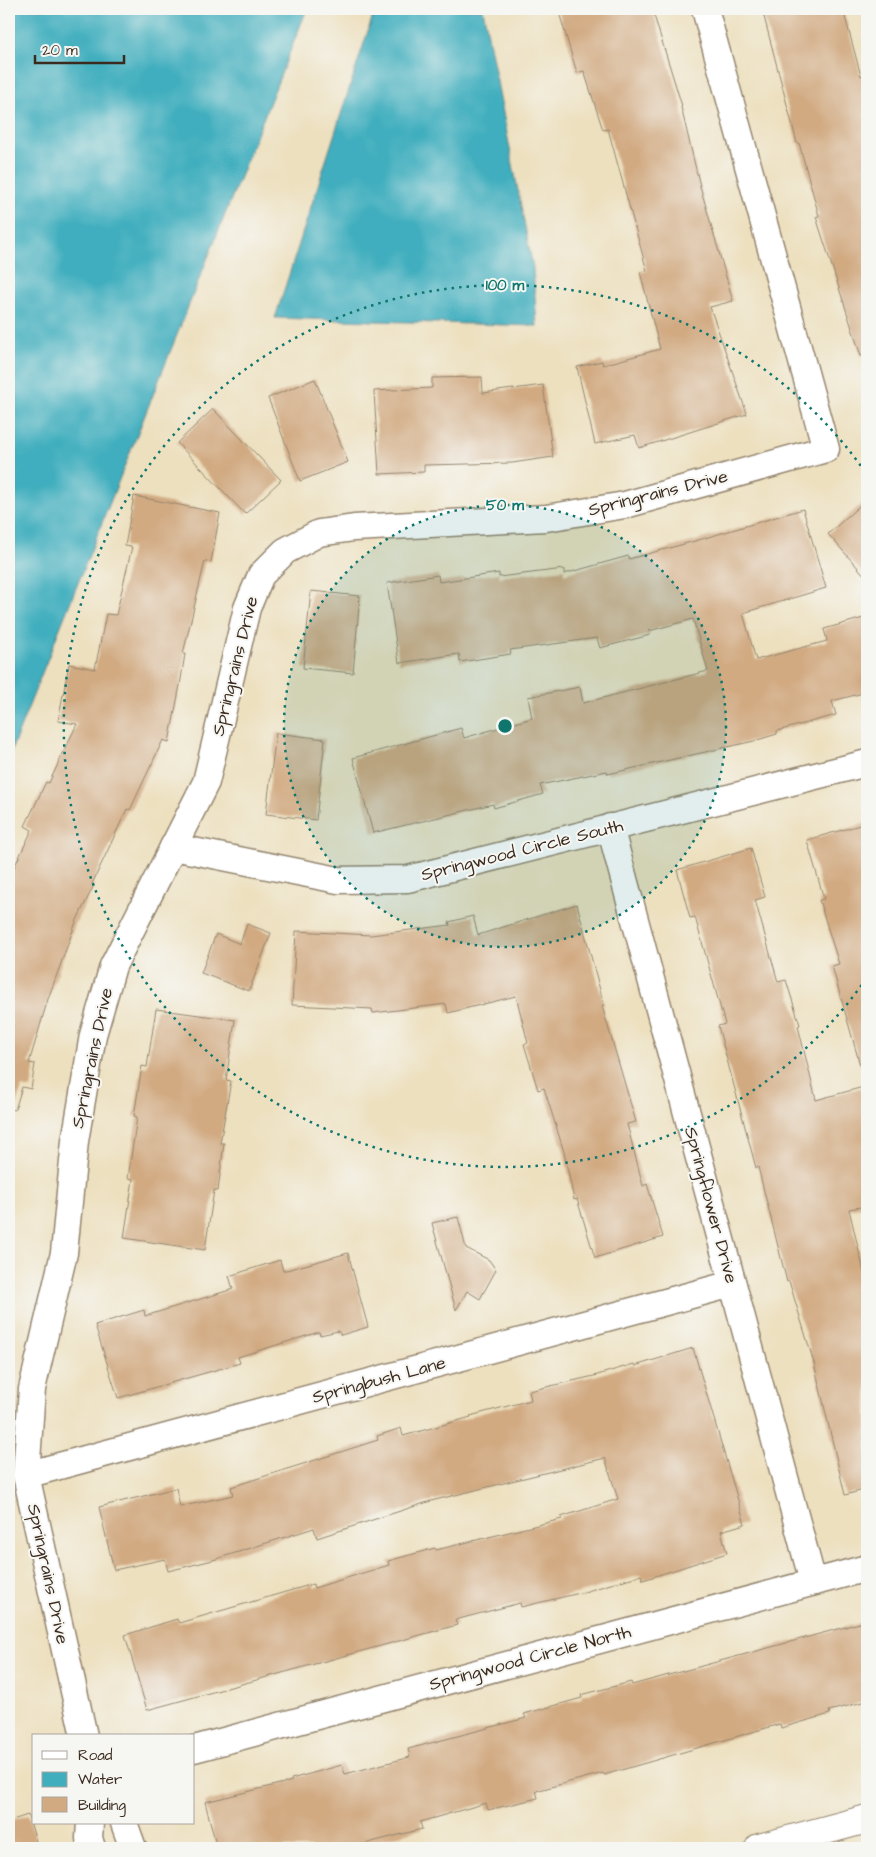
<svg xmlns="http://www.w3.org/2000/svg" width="876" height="1857" font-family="'Architects Daughter',sans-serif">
	<rect width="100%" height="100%" fill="#f6f6f2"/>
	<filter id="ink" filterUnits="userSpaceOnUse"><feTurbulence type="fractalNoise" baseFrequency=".02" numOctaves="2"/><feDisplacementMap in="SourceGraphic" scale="10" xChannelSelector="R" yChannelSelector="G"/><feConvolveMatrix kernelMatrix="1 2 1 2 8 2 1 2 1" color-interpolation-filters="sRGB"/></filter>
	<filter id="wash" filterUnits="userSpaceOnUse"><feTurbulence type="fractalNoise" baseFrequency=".0096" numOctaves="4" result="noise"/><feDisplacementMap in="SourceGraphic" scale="20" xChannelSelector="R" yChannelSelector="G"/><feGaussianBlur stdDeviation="1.12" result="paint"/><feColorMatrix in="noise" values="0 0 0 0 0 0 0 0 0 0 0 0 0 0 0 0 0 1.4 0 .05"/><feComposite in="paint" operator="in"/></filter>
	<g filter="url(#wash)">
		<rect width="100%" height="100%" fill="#ede0bf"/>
		<!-- water -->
		<g fill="#41aebe" stroke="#3e6c6e">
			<path d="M9,9H307L9,756Z"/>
			<path d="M375,9H483L533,268L537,326L275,318Z"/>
		</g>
		<g id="blocks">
			<!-- building -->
			<g fill="#d1aa82">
				<path d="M558,9H652L682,106L681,107L700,186L733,301L710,307L747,414L639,448L635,435L595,444L577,367L602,361L603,365L660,349L640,272L647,271L608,129L603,130L584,71L577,73Z"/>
				<path d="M762,9H843L861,76L867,74V355L861,356L816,217L819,216L799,143H797Z"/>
				<path d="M482,377L483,393L543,385L553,457L512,463L424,465V472L379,474L374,391L432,388V378Z"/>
				<path d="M315,379L348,462L300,481L268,398Z"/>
				<path d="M213,409L281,480L245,514L177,443Z"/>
				<path d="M134,496L220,513L211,562L205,561L183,654H185L180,685L169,742L163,740L130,810L127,809L92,884L94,885L76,922L48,999L29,1063L35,1064L31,1089L22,1087L15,1110L9,1109V878L32,830L25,826L46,782L49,783L77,724L58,721L69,664L95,669L106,614L116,615L132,547L125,546Z"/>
				<path d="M867,499V578L828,534Z"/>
				<path d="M803,509L826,588L743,613L756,660L827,641L824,629L867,617V692L832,701L836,715L777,731V734L754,741L608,774L607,771L540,785L543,794L494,808L493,804L373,833L353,758L461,728L464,738L532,718L528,697L580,687L583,703L708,671L693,619L649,631L650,635L600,648L597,638L510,650L511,654L460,662L459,654L399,663L387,583L438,575L439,582L499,573V577L564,569V574L628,556L629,559L695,541Z"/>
				<path d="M311,591L360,596L353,673L303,668Z"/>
				<path d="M276,733L325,739L316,820L266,814Z"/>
				<path d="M867,823V1064L860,1065L832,966L839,964L819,900L824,899L807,840Z"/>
				<path d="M751,848L765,897L755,900L778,982L786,980L800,1025L798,1026L816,1100L867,1086V1206L849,1209L867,1285V1489L845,1495L814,1363L789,1281L787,1282L758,1167L756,1168L718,1026L725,1024L695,917L690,918L677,870Z"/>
				<path d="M577,904L604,1005L602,1006L636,1122L627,1124L643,1186L647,1184L663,1237L595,1258L577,1199L574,1200L564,1152L544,1088L538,1090L524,1044L528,1043L516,996L448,1013L446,1004L373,1013L372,1009L292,1005L296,931L371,935L450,925L449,922L473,916L478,935Z"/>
				<path d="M247,924L271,933L249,991L201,973L216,934L240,944Z"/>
				<path d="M156,1009L235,1020L226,1080L231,1081L220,1143H224L218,1191L214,1190L205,1250L124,1238L133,1179L128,1178L137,1117L134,1116L142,1066L147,1067Z"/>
				<path d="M458,1217L466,1248L489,1260L496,1270L480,1299L467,1291L456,1310L432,1223Z"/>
				<path d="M348,1253L368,1327L341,1335L338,1331L320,1335L319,1332L238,1357L240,1363L118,1398L95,1325L144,1310L145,1316L233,1289L229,1276L280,1260L283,1271Z"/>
				<path d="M693,1348L745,1524L721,1531L727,1553L643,1580L641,1575L584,1592L521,1607L520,1603L455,1620L457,1625L147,1710L125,1635L177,1619L179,1623L313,1584L314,1588L389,1565L388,1561L435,1548L436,1550L562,1519L561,1517L618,1499L605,1458L431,1501L317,1538L314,1528L213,1560L168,1571L165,1559L114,1570L99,1507L176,1488L180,1507L233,1495L231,1487L378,1440L377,1436L401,1428L403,1436L471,1417L470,1416L531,1400L529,1391L594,1376L634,1364L635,1366Z"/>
				<path d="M867,1621V1701L829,1711L830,1714L781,1728L780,1724L604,1775L603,1773L536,1791L538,1798L488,1810L486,1803L420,1822L422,1829L364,1844L365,1848H217L205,1802L292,1781L291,1779L342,1765L345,1774L410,1757L408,1749L526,1718L524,1714L582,1698L581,1695L631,1682L632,1685Z"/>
				<path d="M28,1815L38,1848H9V1821Z"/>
			</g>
		</g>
	</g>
	<g filter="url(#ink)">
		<use href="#blocks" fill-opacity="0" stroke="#94856e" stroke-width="1"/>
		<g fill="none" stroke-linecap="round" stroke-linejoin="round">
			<!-- street casing -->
			<g stroke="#94856e" stroke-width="29">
				<g id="street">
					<path d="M610,827L813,1582"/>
					<path d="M173,847L338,880L408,879L867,763"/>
					<path d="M26,1475L732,1284"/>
					<path d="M84,1736L26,1475L32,1389L64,1253L75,1141L93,1035L113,966L206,782L247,608L261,575L285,551L319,533L354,528L546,518L625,505L826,449L705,9"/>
					<path d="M194,1749L867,1568"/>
					<path d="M90,1823L89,1838L92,1848"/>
					<path d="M124,1823L133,1848"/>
				</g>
			</g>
			<!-- secondary casing -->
			<g stroke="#94856e" stroke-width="30">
				<path id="secondary" d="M759,1848L867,1819"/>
			</g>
			<!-- street -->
			<use href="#street" stroke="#fff" stroke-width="26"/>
			<!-- secondary -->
			<use href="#secondary" stroke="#fff" stroke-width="28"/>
		</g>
	</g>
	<!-- distance rings -->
	<circle cx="505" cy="726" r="221" fill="#0f766e" fill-opacity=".12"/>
	<g fill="none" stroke="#0f766e" stroke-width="2.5" stroke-dasharray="2.5 5">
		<circle cx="505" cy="726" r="221"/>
		<path d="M866 979A441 441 0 1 1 866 473"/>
	</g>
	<g text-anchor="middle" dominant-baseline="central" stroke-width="4" stroke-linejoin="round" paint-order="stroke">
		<!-- street labels -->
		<g font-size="18" fill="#3b2a1e" stroke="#f6f6f2">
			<text transform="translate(658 493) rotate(-14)">Springrains Drive</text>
			<text transform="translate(235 666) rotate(-76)">Springrains Drive</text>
			<text transform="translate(522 850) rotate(-14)">Springwood Circle South</text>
			<text transform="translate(92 1058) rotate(-78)">Springrains Drive</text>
			<text transform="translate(711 1205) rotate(75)">Springflower Drive</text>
			<text transform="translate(379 1380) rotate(-15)">Springbush Lane</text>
			<text transform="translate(48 1574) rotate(78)">Springrains Drive</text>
			<text transform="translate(530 1658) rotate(-15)">Springwood Circle North</text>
		</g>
	</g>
	<circle cx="505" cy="726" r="8" fill="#0f766e" stroke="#f6f6f2" stroke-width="2.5"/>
	<g font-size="15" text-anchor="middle" font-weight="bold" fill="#0f766e" stroke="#f6f6f2" stroke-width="4" stroke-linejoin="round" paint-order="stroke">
		<text x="505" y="290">100 m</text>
		<text x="505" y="510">50 m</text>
	</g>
	<!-- margin -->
	<rect width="876" height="1857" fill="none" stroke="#f6f6f2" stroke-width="30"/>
	<!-- legend -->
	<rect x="32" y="1734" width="162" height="90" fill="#f6f6f2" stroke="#aba49d"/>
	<rect x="42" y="1751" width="25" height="8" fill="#ffffff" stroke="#aba49d"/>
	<text x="78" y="1760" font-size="15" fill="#3b2a1e">Road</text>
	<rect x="42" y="1772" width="25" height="15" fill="#41aebe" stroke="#aba49d"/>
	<text x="78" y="1784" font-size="15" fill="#3b2a1e">Water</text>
	<rect x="42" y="1797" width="25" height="15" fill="#d1aa82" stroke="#aba49d"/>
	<text x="78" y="1810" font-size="15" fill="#3b2a1e">Building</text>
	<!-- scale -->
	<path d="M35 55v8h89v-8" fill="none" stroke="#3b2a1e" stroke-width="2.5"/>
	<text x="42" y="55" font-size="15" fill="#3b2a1e" stroke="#f6f6f2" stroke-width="4" paint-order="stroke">20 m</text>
</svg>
